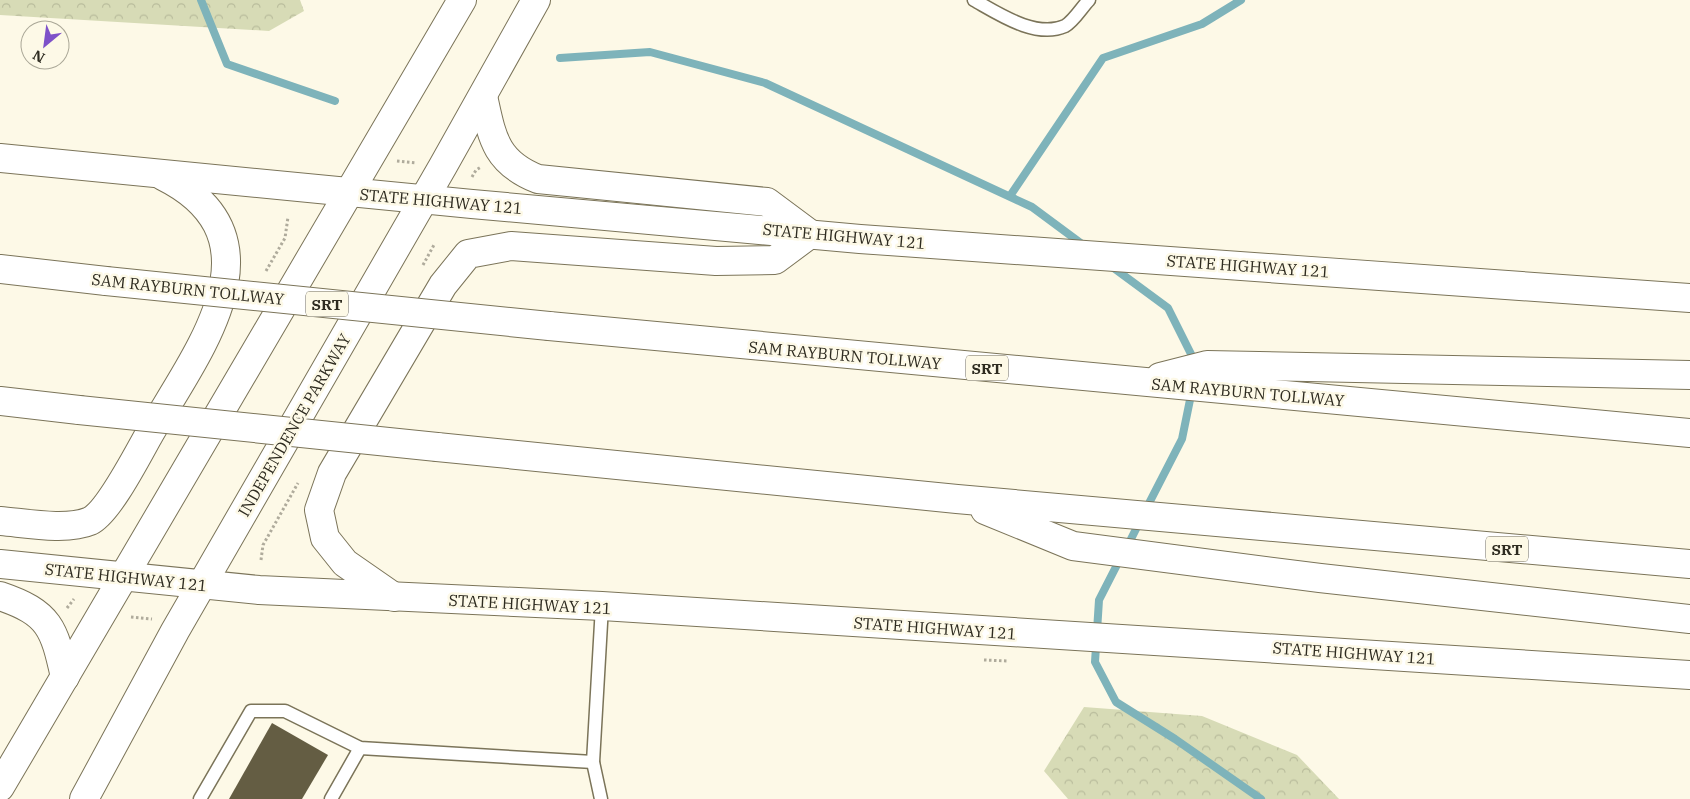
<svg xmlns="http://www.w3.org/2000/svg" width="1690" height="799" font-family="'IBM Plex Serif',serif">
	<defs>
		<pattern id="forest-crowns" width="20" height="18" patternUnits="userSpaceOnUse" patternTransform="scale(1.25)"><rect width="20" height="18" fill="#d7dbb6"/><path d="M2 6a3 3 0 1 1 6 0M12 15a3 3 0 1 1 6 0" fill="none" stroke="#b9bc9c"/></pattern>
	</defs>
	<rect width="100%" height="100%" fill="#fdf9e7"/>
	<!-- forest -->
	<g fill="url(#forest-crowns)">
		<path d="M0,0H300L304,11L269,31L0,15Z"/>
		<path d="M1084,707L1202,716L1297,755L1339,799H1068L1044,771Z"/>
	</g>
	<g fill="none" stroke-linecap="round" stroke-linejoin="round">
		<!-- stream -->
		<g stroke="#7eb3ba" stroke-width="8">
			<path d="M201,0L227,64L335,101"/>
			<path d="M560,58L650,52L765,83L1032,207L1086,247"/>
			<path d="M1010,196L1103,58L1202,24L1241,0"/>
			<path d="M1111,266L1168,308L1195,362"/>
			<path d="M1145,511L1182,439L1192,390"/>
			<path d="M1127,547L1140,521"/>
			<path d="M1121,557L1099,600L1095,662L1116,702L1175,739L1261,799"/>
		</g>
	</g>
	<!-- building -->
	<path fill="#645d43" d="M272,723L328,755L302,799H229Z"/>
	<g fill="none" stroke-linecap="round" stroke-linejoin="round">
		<!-- lane casing -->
		<g stroke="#7b7459" stroke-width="15">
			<g id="lane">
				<path d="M974,0C999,14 1036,39 1065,26C1074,21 1082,7 1089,0"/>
				<path d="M200,799L251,711H285L360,748L593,762"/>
				<path d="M331,799L360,748"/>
				<path d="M601,799L593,762L602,606"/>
			</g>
		</g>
		<!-- secondary casing -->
		<g stroke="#7b7459" stroke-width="30">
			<g id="secondary">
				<path d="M483,96C492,137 495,162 538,179L767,202L810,234"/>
				<path d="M0,158L472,204L860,239L1690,298"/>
				<path d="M0,521C25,523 67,531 90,521C109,512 139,452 150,433C198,351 287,238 163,176"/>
				<path d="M0,564L259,590L602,606L1690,675"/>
				<path d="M0,596C50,613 54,628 65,677"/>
				<path d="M394,597L345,563L325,538L319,510L332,473L443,285L468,254L511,246L716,261L775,260L810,234"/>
				<path d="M0,787L462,0"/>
				<path d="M84,799L175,631L443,166L536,0"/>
			</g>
		</g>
		<!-- highway casing -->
		<g stroke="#7b7459" stroke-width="30">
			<g id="highway">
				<path d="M0,269L106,281"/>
				<path d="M549,326L1690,433"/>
				<path d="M1160,377L1207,365L1690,375"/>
				<path d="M0,401L79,410"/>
				<path d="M437,447L957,499L1690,564"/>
				<path d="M985,510L1073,546L1320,578L1690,619"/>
			</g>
		</g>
		<!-- path -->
		<g stroke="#afab9c" stroke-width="3" stroke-dasharray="2.5 2.5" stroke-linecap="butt">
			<path d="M397,161L416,163"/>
			<path d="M472,177L476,170L481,167"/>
			<path d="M423,265L435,243"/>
			<path d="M266,271L285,238L288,217"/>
			<path d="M261,560L263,545L298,483"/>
			<path d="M67,608L74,599"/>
			<path d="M131,617L152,619"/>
			<path d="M984,660L1008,661"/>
		</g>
		<!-- lane -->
		<use href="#lane" stroke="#fff" stroke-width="12"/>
		<!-- secondary -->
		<use href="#secondary" stroke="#fff" stroke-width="28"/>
		<!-- highway -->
		<use href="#highway" stroke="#fff" stroke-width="28"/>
		<!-- highway-bridge casing -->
		<g stroke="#7b7459" stroke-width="30" stroke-linecap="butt">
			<g id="highway-bridge">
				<path d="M106,281L549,326"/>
				<path d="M79,410L437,447"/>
			</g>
		</g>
		<!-- highway-bridge -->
		<use href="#highway-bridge" stroke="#fff" stroke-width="28"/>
	</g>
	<g text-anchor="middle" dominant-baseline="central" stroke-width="5" stroke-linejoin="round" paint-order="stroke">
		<!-- shield labels -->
		<g fill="#fdf9e7" stroke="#6c695c" stroke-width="1">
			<rect x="306" y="291.5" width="42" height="25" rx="4"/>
			<rect x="966" y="355.5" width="42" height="25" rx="4"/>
			<rect x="1486" y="536.5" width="42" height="25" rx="4"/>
		</g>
		<g font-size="15" font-weight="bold" fill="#2e2b20">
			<text x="327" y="304">SRT</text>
			<text x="987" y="368">SRT</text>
			<text x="1507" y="549">SRT</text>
		</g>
		<!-- street labels -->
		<g font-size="16" fill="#2e2b20" stroke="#fdf9e7">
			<text transform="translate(441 201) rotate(5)">STATE HIGHWAY 121</text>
			<text transform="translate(844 236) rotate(5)">STATE HIGHWAY 121</text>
			<text transform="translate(1248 266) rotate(4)">STATE HIGHWAY 121</text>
			<text transform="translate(188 289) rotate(6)">SAM RAYBURN TOLLWAY</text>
			<text transform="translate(845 355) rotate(5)">SAM RAYBURN TOLLWAY</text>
			<text transform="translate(1248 392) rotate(5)">SAM RAYBURN TOLLWAY</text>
			<text transform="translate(294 425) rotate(-60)">INDEPENDENCE PARKWAY</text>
			<text transform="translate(126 577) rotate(6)">STATE HIGHWAY 121</text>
			<text transform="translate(530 604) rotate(3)">STATE HIGHWAY 121</text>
			<text transform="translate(935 628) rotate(4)">STATE HIGHWAY 121</text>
			<text transform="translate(1354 653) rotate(4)">STATE HIGHWAY 121</text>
		</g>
	</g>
	<!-- north arrow -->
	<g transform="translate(45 45) rotate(209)"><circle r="24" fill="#fdf9e7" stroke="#aaa797"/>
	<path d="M0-4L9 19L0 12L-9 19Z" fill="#7e51c9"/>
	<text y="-8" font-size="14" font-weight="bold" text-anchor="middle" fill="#2e2b20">N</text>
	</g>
</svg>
